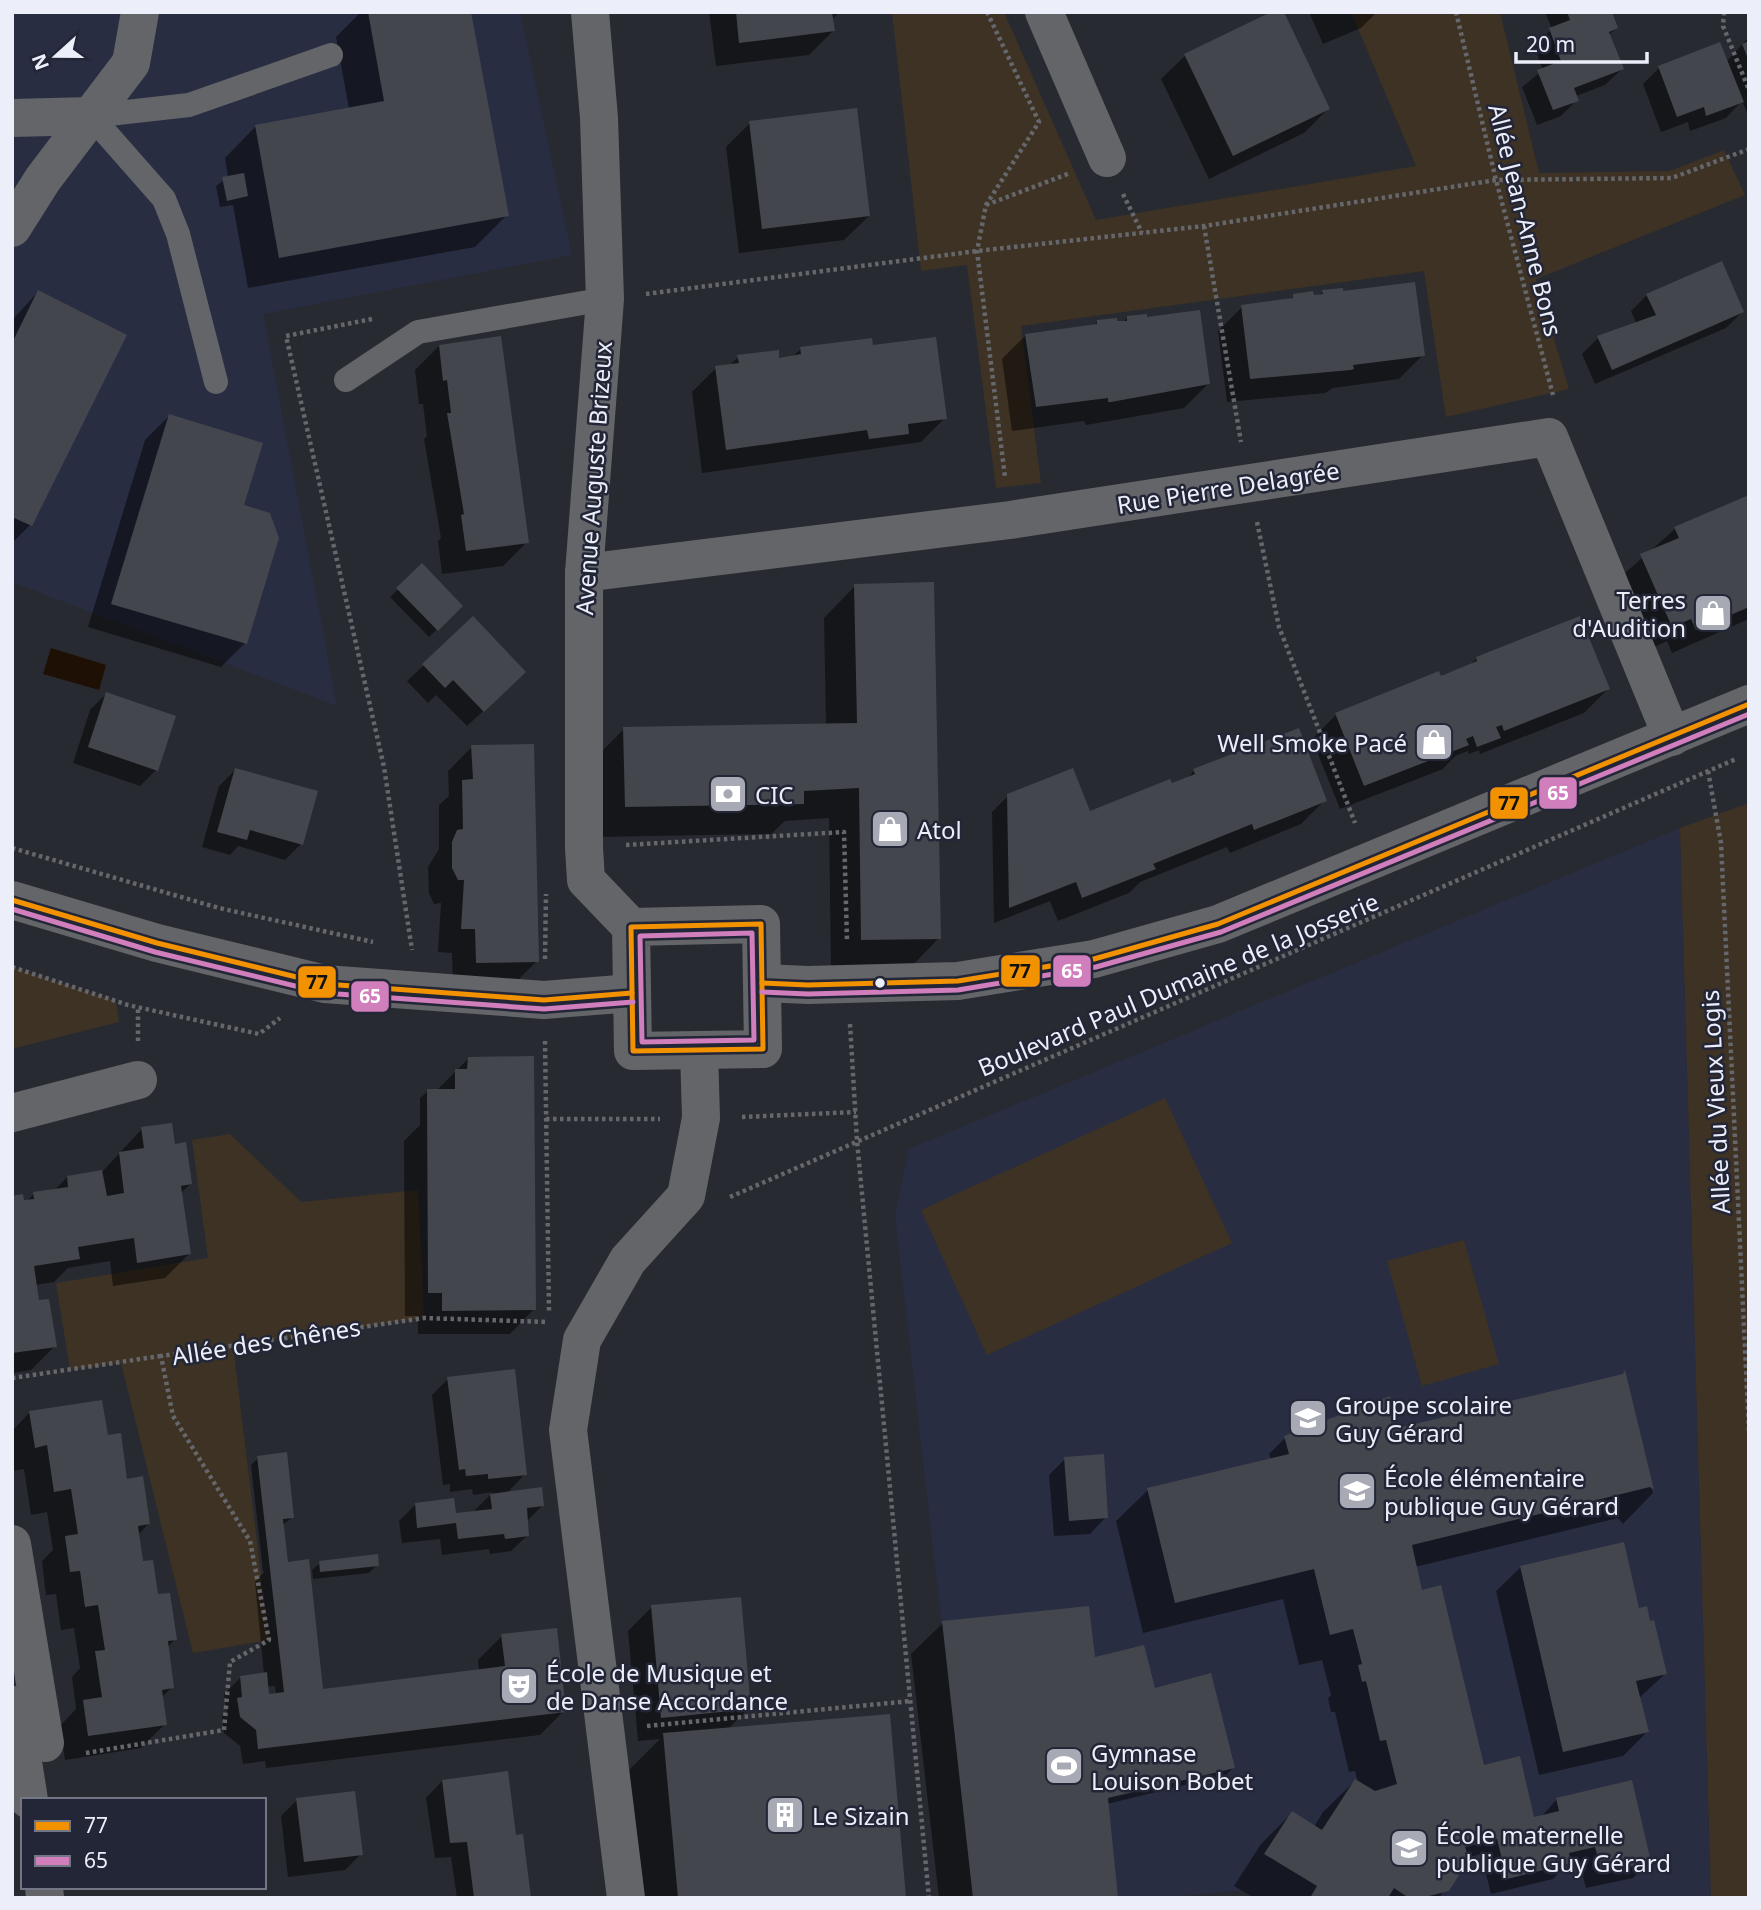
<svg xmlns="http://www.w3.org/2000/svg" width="1761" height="1910" font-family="'Noto Sans',sans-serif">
	<rect width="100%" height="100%" fill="#282a32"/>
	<!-- built -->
	<g fill="#292d42">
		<path d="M12,12H520L572,255L263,314L337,706L12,582Z"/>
		<path d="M1680,828L1711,1898H1252L1242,1890L1163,1898H973L895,1215L909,1149Z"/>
	</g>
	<!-- green -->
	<g fill="#3d3223">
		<path d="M892,12H1004L1096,220L1416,166L1352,14L1355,12H1500L1539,173L1670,171L1724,150L1745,195L1536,279L1569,389L1446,417L1424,271L1021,326L1041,483L996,488L967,265L921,271Z"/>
		<path d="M1749,803V1898H1711L1680,828Z"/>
		<path d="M12,967L116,1001L119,1022L12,1049Z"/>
		<path d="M1165,1098L1232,1243L987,1355L921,1210Z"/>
		<path d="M230,1134L301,1202L418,1190L424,1318L233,1346L269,1640L193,1653L121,1363L70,1370L56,1283L208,1258L192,1140Z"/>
		<path d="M1464,1240L1499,1364L1422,1386L1387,1261Z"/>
	</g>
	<!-- water -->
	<path fill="#1e1004" d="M51,648L106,665L99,690L43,674Z"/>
	<!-- shadow -->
	<g fill="#0007" fill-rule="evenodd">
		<path d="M361,12H470L507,215L475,247L248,288L233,205L220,207L216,186L228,177L225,158L256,126L349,109L336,37Z"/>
		<path d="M709,12H839L832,20L833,31L809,55L716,66Z"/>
		<path d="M1309,12H1377L1361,28L1323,44Z"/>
		<path d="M1545,12H1611L1616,28L1609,35L1622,69L1605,85L1576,96L1577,100L1561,116L1537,125L1522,87L1543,70L1534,46L1552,29Z"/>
		<path d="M1749,37V117L1742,101L1726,118L1690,131L1688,122L1661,132L1643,84L1659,68L1726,62Z"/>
		<path d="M1186,55L1328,109L1304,133L1209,179L1161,79Z"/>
		<path d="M750,123L869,216L844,240L739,253L726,147Z"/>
		<path d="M38,292L30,525L14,541L12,320Z"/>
		<path d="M1323,292L1342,293L1423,355L1399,379L1333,388L1325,393L1227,402L1218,331L1242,307L1289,300L1294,296H1318Z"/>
		<path d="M1647,295L1742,312L1726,328L1595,384L1582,354L1598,338L1636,322L1631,311Z"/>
		<path d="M1127,318L1208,384L1184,408L1086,425L1084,421L1012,431L1002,359L1026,335L1093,327L1097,322L1123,323Z"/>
		<path d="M439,346L527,542L503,566L442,574L438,541L441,538L424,439L427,436L423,404H419L415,370Z"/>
		<path d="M872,347L945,418L921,442L702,473L692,392L716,368L729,366L738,357L778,360L792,357L801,349Z"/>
		<path d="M169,416L242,506L245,643L221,667L88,627L145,440Z"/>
		<path d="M1749,497V619L1672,653L1667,641L1648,650L1617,580L1675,529Z"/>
		<path d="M422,566L461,606L429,637L390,597Z"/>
		<path d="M855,586L939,938L908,970L831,971L829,818L785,821L771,834L594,837L592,761L624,729L826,725L824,618Z"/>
		<path d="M473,619L508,688L467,726L436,695L428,703L407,681Z"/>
		<path d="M1477,658L1608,689L1584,713L1480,754L1479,750L1469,754L1468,751L1455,756L1443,769L1340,809L1312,739L1336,715L1468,667Z"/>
		<path d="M106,694L156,770L140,786L73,763L90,710Z"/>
		<path d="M472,747L537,961L513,985L453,986L452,953L438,952L441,903L434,904L429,893L428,867L439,849V805L449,796L448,771Z"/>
		<path d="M235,770L301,844L285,860L238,846L230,855L202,847L219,786Z"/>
		<path d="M1194,771L1325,800L1301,824L1230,853L1227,847L1140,882L1129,893L1058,921L1050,901L994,923L992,812L1008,796L1083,816L1186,779Z"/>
		<path d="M468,1059L534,1309L510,1334H418V1316H405L404,1141L420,1125V1098L428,1091H436Z"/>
		<path d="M142,1129L173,1146L190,1184L181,1193L189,1254L165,1278L113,1286L110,1261L68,1268L54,1282L35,1285L37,1302L55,1346L31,1370L12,1373V1197L26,1202L34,1194L54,1191L67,1177L102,1172Z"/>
		<path d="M1625,1376L1653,1493L1623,1524L1618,1518L1415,1567L1421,1592L1483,1767L1528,1821L1541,1817L1557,1799L1649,1862L1633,1878L1586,1888L1579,1862L1567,1864L1553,1879L1491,1894L1481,1854L1467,1858L1439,1898H1254L1234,1886L1261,1844L1292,1813L1314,1827L1323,1812L1355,1781L1358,1783L1355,1771L1349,1772L1335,1712H1331L1328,1698L1331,1695L1322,1660L1299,1665L1283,1599L1143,1633L1116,1521L1148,1490L1271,1460L1269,1454L1285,1438L1398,1431Z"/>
		<path d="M448,1379L525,1474L507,1493L542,1506L526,1522L528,1535L511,1551L490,1554L489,1549L442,1555L440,1539L402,1543L399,1521L415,1505L454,1515L474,1511L493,1492L473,1495L472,1489L450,1492V1484L443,1485L432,1395Z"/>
		<path d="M30,1412L107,1437L148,1524L138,1535L141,1563L175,1639L167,1648L172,1687L161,1698L165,1724L141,1748L65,1760L60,1726L76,1709L72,1677L80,1668L74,1628L61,1630L56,1594L46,1595L42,1561L53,1550L47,1512L31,1515L24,1469L12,1471V1431Z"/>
		<path d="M258,1458L292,1518L282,1525L286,1564L318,1693L479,1671L478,1660L502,1636L564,1711L540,1735L266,1768L265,1761L243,1764L240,1746L224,1733L222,1716L227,1711L224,1694L241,1677L264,1674L255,1582L265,1571H263L251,1465ZM275,1686L276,1695L267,1696L266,1687Z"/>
		<path d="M1065,1459L1106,1517L1090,1534L1054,1536L1049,1475Z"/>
		<path d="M320,1563L377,1565L369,1573L313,1579L312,1570Z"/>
		<path d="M1521,1567L1637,1610L1665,1674L1639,1698L1647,1732L1623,1756L1539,1775L1496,1591Z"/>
		<path d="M652,1607L749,1708L728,1729L904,1898H631L620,1779L660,1739L638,1741L628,1631Z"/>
		<path d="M943,1623L1153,1690L1234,1767L1226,1775L1107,1804L1116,1898H939L911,1654Z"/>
		<path d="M442,1781L515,1837L529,1898H457L451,1857L435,1858L426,1798Z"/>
		<path d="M297,1800L361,1854L345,1870L288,1877L281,1816Z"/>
	</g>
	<!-- building -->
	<g fill="#44464d">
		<path d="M368,12H471L509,216L279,258L255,125L384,101Z"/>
		<path d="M736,12H832L835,31L739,43Z"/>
		<path d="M1271,12H1284L1330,109L1233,156L1184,54Z"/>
		<path d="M1567,12H1612L1618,28L1609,32L1624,69L1574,88L1579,101L1553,110L1537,70L1561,61L1549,28L1570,20Z"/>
		<path d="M1749,41V61L1742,44Z"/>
		<path d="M1720,42L1744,102L1706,116L1704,107L1677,117L1658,66Z"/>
		<path d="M857,108L870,216L762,229L749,121Z"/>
		<path d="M244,173L248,196L227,201L222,177Z"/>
		<path d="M1722,261L1744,312L1612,370L1597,336L1656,315L1646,294Z"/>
		<path d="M1415,282L1425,356L1353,365L1354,369L1351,370L1250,379L1241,305L1293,298V294L1313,291L1314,295L1323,294L1322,290L1343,288V291Z"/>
		<path d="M38,290L127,335L32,526L12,517V343Z"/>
		<path d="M1200,310L1210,384L1111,402H1108V398L1036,407L1025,334L1097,324V320L1117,318V321H1127V316L1147,314V317Z"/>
		<path d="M501,336L529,543L466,551L461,515L464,514L447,413H451L447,380L443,381L439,345Z"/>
		<path d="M936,337L947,419L908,424L909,434L869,439L867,430L726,450L715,366L739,363L737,355L779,350V358L801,354L800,347L872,338L873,345Z"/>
		<path d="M169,414L263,443L244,505L270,513L279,538L247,644L111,604Z"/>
		<path d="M1749,495V607L1696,630L1691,619L1672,627L1640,554L1679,538L1674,527Z"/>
		<path d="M422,563L463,606L438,631L396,588Z"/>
		<path d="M934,582L941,939L861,940L859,788L804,791V804L625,807L623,727L857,723L854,584Z"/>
		<path d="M473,616L526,672L484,712L453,680L445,688L422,664Z"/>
		<path d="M1580,616L1610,689L1504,731L1502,725L1496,727L1501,738L1477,747L1473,736L1466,739L1469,745L1364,786L1335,713L1439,671L1441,676L1477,661L1476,657Z"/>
		<path d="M106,692L176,716L158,771L88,747Z"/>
		<path d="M1299,728L1327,801L1254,830L1252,824L1153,864L1156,869L1082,898L1076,882L1009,908L1007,794L1073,768L1090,811L1170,779L1172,783L1195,774L1193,769Z"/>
		<path d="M534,744L539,962L476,963L475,929H461L464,880H458L452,868V842L457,830L463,829L462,780L473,779L471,745Z"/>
		<path d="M235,768L318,791L303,845L250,830L247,840L217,832Z"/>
		<path d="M534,1056L536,1310L442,1311V1293H428L427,1089H455V1069H467L468,1057Z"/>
		<path d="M172,1123L175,1144L186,1142L192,1184L181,1186L191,1254L137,1263L134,1238L78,1247L80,1259L34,1266L39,1300L49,1299L57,1347L12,1353V1196L23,1194L24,1200L34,1199L33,1192L68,1187L67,1176L102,1170L107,1196L124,1193L119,1152L144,1148L141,1127Z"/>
		<path d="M515,1369L527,1475L488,1479V1474L466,1476L465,1469L459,1470L447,1377Z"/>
		<path d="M1625,1370L1654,1490L1650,1487L1412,1545L1422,1590L1441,1585L1484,1765L1520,1756L1534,1817L1559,1811L1556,1798L1632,1780L1651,1862L1602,1873L1595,1847L1569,1853L1571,1863L1507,1879L1497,1839L1465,1847L1469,1859L1449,1891L1421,1898H1409L1394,1888L1388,1898H1310L1317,1886L1264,1854L1292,1811L1322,1830L1355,1779L1375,1791L1397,1784L1386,1740L1380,1741L1366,1681L1362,1682L1358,1665L1362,1664L1353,1629L1330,1635L1314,1569L1175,1603L1147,1488L1289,1454L1284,1436L1390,1396L1398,1428L1623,1374Z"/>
		<path d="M102,1400L108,1435L121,1433L127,1479L143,1476L150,1524L138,1526L143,1561L153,1560L158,1594L170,1593L177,1640L168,1641L174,1688L162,1690L167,1725L88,1736L83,1700L102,1697L95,1651L105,1650L98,1605L85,1607L80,1571L70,1572L65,1536L78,1534L71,1489L54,1492L47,1445L35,1448L29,1411Z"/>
		<path d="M287,1452L294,1518L283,1519L288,1562L309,1559L323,1689L505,1666L501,1634L557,1628L566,1712L258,1749L256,1730L240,1717L237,1698L242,1697L240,1676L267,1672L269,1694L284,1692L257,1456Z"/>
		<path d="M1104,1454L1108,1518L1069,1521L1064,1457Z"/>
		<path d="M542,1487L544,1506L527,1508L529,1536L505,1539L504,1534L458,1539L456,1523L417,1528L415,1503L454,1498L456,1513L492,1509L490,1494Z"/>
		<path d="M1624,1542L1639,1608L1647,1606L1650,1621L1654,1620L1667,1674L1636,1681L1649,1732L1563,1752L1520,1566Z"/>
		<path d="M378,1554L379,1566L320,1572L319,1561Z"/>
		<path d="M741,1597L751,1709L661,1718L651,1605Z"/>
		<path d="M1089,1606L1095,1657L1144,1645L1155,1688L1211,1673L1235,1768L1108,1798L1118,1898H973L942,1621Z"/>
		<path d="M890,1714L906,1898H678L663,1733Z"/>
		<path d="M508,1771L516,1835L523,1834L531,1898H474L467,1842L450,1843L442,1780Z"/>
		<path d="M355,1791L363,1855L304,1862L296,1798Z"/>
	</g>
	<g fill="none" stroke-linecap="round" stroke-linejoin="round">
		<!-- path -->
		<g stroke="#66676c" stroke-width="4.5" stroke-dasharray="3.5 3.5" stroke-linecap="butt">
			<path d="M987,12L1039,122L986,205L977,251L1005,477"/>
			<path d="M1456,12L1496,180L1553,395"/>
			<path d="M1724,12L1723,26L1749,90"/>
			<path d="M1123,194L1142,233"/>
			<path d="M986,205L1070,173"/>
			<path d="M1204,226L1241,442"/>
			<path d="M646,294L977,251L1204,226L1496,180L1672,178L1749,149"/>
			<path d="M372,319L286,336L384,767L412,950"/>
			<path d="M1257,522L1279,627L1355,823"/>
			<path d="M1708,771L1721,843L1749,1433"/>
			<path d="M626,845L844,832L847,941"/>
			<path d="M12,848L219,908L373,942"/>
			<path d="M545,959L546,894"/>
			<path d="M12,967L128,1005L259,1034L280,1018"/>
			<path d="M850,1024L857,1141L929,1898"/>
			<path d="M138,1041V1007"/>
			<path d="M545,1041L549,1312"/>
			<path d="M742,1117L856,1112"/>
			<path d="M546,1119H660"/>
			<path d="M730,1197L1736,759"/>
			<path d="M12,1378L161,1356"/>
			<path d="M647,1726L911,1701"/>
			<path d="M86,1753L224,1730L230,1662L269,1640L250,1541L173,1416L161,1356L424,1318L547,1322"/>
		</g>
		<!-- service -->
		<g stroke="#646568" stroke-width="24">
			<path d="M91,116L164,199L178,234L216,382"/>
			<path d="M91,116L189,105L331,55"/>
			<path d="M346,380L418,332L605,299"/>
		</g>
		<!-- minor -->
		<g stroke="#646568" stroke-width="38">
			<path d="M590,12L599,118L605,299L584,573V848L586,880L631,927"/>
			<path d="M1044,12L1107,158"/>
			<path d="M12,118L91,116"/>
			<path d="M12,228L43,179L131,63L140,12"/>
			<path d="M584,573L1010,520L1549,437L1672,737"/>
			<path d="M12,1113L138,1080"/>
			<path d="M12,1544L45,1743"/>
			<path d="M14,1705L29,1800"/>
			<path d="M44,1887L45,1898"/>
			<path d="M626,1898L568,1430L582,1340L628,1260L686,1196L701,1118L699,1050"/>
		</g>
		<!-- tertiary -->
		<g stroke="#646568" stroke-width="38">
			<path d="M12,900L157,943L325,984L544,1000L632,993"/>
			<path d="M761,924L763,1049L633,1051L631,927Z"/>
			<path d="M762,983L808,985L958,981L1094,959L1218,924L1749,704"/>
		</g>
		<!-- bus-1 casing -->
		<g stroke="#232637" stroke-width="10">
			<g id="bus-1">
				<path d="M12,900L157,943L325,984L544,1000L632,993"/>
				<path d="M761,924L763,1049L633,1051L631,927Z"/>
				<path d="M762,983L808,985L958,981L1094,959L1218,924L1749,704"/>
			</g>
		</g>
		<!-- bus-2 casing -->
		<g stroke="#232637" stroke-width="10">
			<g id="bus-2">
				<path d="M12,909L155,952L324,993L544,1009L633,1002"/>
				<path d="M752,933L754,1040L642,1042L640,936Z"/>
				<path d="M762,992L808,994L958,990L1096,967L1221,932L1749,714"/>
			</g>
		</g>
		<!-- bus-1 -->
		<use href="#bus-1" stroke="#f39200" stroke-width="5"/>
		<!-- bus-2 -->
		<use href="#bus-2" stroke="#d07ebc" stroke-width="5"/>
	</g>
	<!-- icons -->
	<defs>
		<g id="shop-square" transform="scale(2.0125)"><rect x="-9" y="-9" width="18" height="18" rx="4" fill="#a7aab4" stroke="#232637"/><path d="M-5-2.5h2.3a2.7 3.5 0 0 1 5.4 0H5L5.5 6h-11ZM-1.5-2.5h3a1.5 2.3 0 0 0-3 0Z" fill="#fff"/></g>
		<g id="bank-square" transform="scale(2.0125)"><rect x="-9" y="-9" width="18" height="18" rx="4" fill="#a7aab4" stroke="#232637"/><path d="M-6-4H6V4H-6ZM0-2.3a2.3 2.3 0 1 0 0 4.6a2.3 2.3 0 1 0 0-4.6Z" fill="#fff"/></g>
		<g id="school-square" transform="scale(2.0125)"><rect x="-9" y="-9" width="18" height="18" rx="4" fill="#a7aab4" stroke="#232637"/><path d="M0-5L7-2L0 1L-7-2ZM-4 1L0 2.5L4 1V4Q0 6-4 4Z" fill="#fff"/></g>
		<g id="theatre-square" transform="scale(2.0125)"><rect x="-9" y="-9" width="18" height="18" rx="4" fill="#a7aab4" stroke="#232637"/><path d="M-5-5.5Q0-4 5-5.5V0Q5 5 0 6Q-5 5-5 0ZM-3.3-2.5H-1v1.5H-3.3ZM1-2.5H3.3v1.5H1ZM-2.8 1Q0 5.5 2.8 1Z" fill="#fff"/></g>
		<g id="stadium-square" transform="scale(2.0125)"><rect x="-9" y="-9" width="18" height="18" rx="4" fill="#a7aab4" stroke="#232637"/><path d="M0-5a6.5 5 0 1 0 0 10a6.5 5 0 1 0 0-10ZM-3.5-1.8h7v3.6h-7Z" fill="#fff"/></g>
		<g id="building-square" transform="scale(2.0125)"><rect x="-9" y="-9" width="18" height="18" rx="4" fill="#a7aab4" stroke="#232637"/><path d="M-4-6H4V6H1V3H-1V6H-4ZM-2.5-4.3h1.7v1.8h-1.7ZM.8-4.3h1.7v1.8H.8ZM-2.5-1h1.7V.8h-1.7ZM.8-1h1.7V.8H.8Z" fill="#fff"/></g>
	</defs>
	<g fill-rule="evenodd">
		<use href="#shop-square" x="1713" y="613"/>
		<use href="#shop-square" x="1434" y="742"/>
		<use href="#bank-square" x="728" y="794"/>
		<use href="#shop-square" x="890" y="829"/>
		<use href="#school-square" x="1308" y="1418"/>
		<use href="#school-square" x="1357" y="1491"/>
		<use href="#theatre-square" x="519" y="1686"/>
		<use href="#stadium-square" x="1064" y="1766"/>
		<use href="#building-square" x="785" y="1815"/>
		<use href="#school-square" x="1409" y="1848"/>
	</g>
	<!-- markers -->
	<circle fill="#eceffa" stroke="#232637" stroke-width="2.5" cx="880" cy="983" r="6"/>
	<g text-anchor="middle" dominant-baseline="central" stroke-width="5" stroke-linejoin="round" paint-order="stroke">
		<!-- street labels -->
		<g font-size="24" fill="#eceffa" stroke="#232637">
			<text transform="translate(1526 220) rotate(76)">Allée Jean-Anne Bons</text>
			<text transform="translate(593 478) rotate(-86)">Avenue Auguste Brizeux</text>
			<text transform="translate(1228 487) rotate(-9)">Rue Pierre Delagrée</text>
			<text transform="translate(1178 984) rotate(-23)">Boulevard Paul Dumaine de la Josserie</text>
			<text transform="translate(1715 1102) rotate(-93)">Allée du Vieux Logis</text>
			<text transform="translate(266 1341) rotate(-9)">Allée des Chênes</text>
		</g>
		<!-- poi labels -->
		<g font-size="24" fill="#eceffa" stroke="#232637" text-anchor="start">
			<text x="1686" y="599" text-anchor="end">Terres<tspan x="1686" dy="28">d'Audition</tspan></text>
			<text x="1407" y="742" text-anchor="end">Well Smoke Pacé</text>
			<text x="755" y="794">CIC</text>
			<text x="917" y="829">Atol</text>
			<text x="1335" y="1404">Groupe scolaire<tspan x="1335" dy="28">Guy Gérard</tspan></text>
			<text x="1384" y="1477">École élémentaire<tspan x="1384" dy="28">publique Guy Gérard</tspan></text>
			<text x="546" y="1672">École de Musique et<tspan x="546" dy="28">de Danse Accordance</tspan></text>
			<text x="1091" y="1752">Gymnase<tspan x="1091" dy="28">Louison Bobet</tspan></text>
			<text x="812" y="1815">Le Sizain</text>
			<text x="1436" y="1834">École maternelle<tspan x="1436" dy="28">publique Guy Gérard</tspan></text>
		</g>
	</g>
	<g stroke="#232637" stroke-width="2.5">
		<rect x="1538" y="776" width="40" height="34" rx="7" fill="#d07ebc"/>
		<rect x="1489" y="786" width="40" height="34" rx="7" fill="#f39200"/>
		<rect x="1000" y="954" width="41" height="34" rx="7" fill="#f39200"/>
		<rect x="1052" y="954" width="40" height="34" rx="7" fill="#d07ebc"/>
		<rect x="297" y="965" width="40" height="34" rx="7" fill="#f39200"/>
		<rect x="350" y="980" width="40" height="33" rx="7" fill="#d07ebc"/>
	</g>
	<g font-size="19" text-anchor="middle" font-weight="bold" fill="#fff">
		<text x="1558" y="800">65</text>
		<text x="1072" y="978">65</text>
		<text x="370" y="1003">65</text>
	</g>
	<g font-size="19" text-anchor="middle" font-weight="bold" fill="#111">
		<text x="1509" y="810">77</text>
		<text x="1020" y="978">77</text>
		<text x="317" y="989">77</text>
	</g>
	<!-- border -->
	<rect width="1761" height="1910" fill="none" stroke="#eceffa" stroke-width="28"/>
	<!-- legend -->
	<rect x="21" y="1798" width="245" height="91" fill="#232637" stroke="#737685" stroke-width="2"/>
	<rect x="35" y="1821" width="35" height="10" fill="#f39200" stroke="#737685" stroke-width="2"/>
	<text x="84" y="1833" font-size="21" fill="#eceffa">77</text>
	<rect x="35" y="1856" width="35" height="10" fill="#d07ebc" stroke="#737685" stroke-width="2"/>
	<text x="84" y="1868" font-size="21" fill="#eceffa">65</text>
	<!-- north arrow -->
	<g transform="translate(56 56) rotate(249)" stroke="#232637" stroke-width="5" paint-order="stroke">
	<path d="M0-5L12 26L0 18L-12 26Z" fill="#eceffa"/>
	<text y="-10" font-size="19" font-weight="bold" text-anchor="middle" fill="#eceffa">N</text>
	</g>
	<!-- scale -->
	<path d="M1516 52v10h131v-10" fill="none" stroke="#eceffa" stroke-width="3.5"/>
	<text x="1526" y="52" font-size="21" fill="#eceffa" stroke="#232637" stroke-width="5" paint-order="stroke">20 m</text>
</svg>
